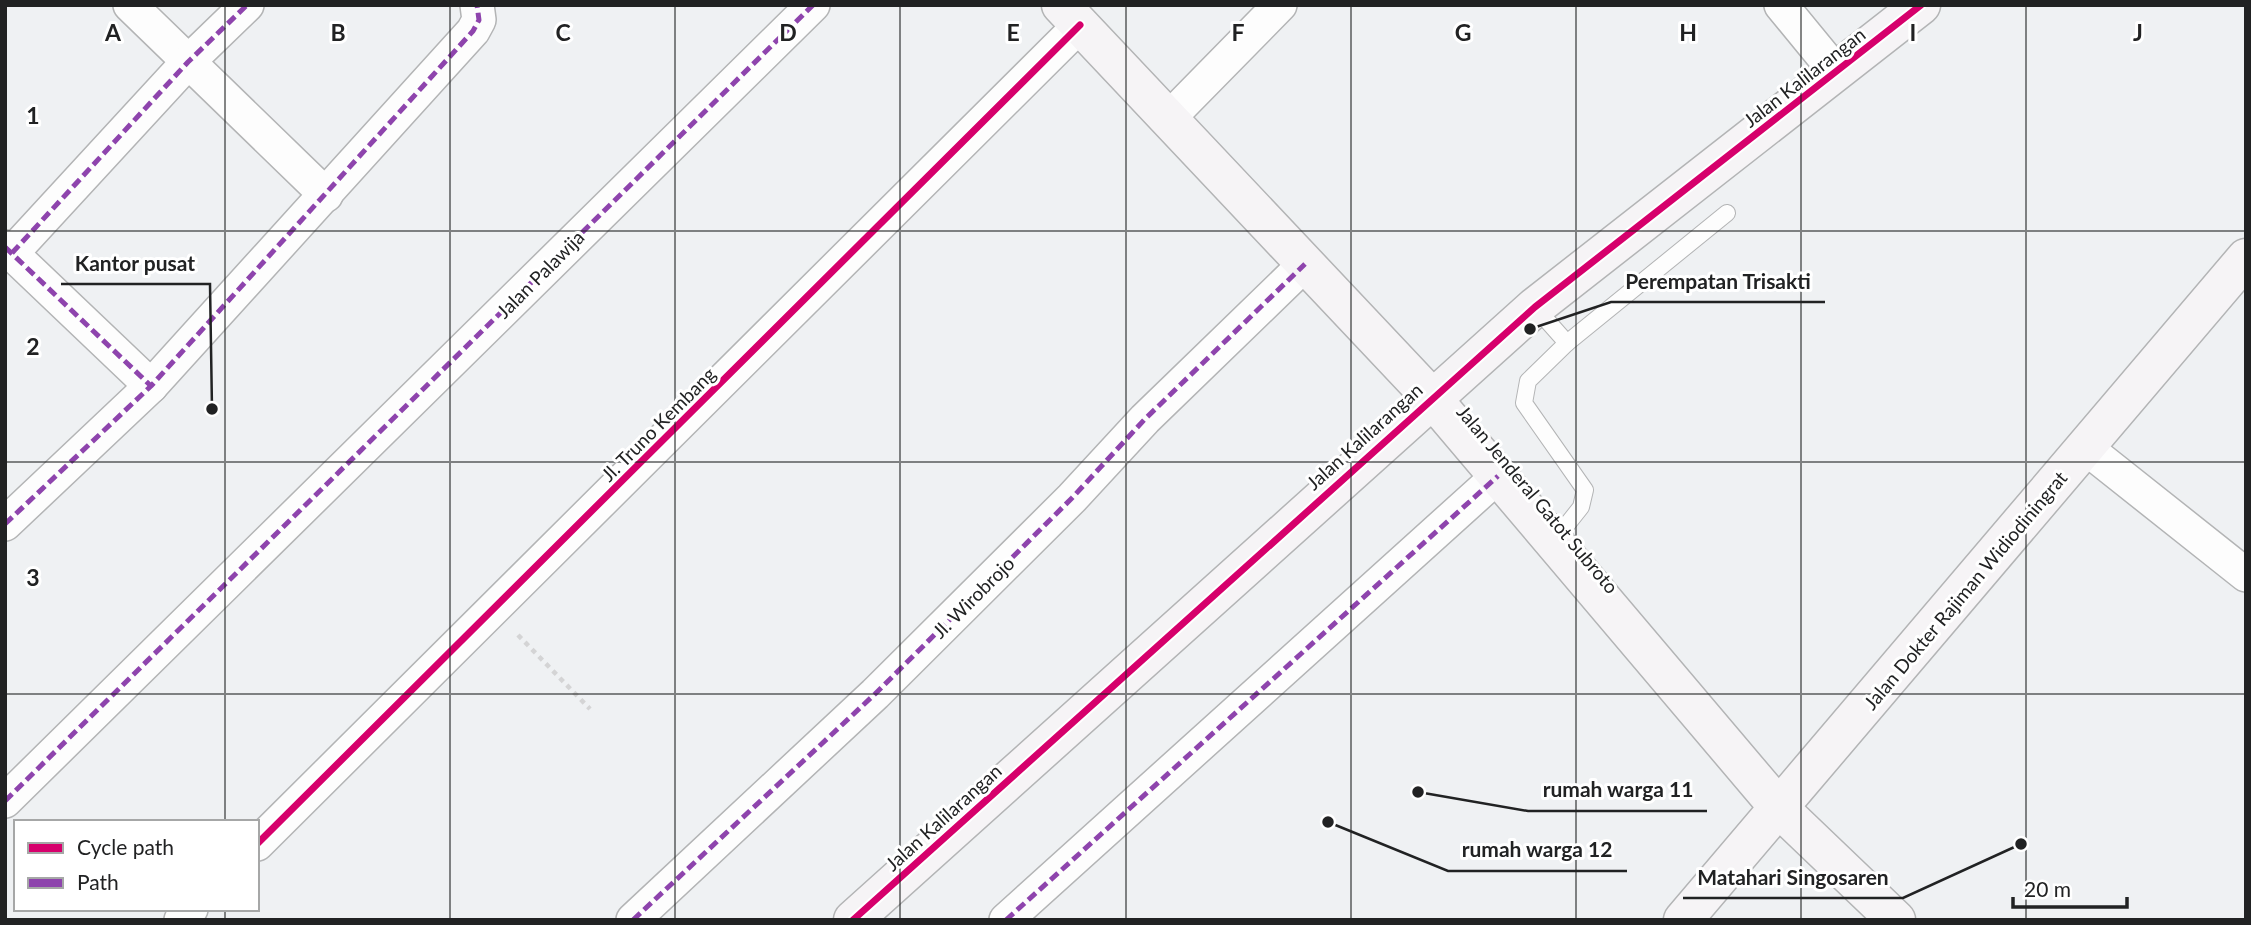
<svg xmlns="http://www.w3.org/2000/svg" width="2251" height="925" font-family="Lato,sans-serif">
	<rect width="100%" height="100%" fill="#eff1f3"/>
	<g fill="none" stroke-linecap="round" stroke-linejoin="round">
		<!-- lane casing -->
		<g stroke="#b3b4b5" stroke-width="18">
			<g id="lane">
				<path d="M1535,307L1567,343L1528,381L1524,403L1585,490L1581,507L1554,541"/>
				<path d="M1567,343L1727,213"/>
			</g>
		</g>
		<!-- street casing -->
		<g stroke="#b3b4b5" stroke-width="36">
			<g id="street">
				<path d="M130,5L326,195"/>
				<path d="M1781,5L1836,72"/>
				<path d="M1168,119L1280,5"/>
				<path d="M5,247L151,386"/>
				<path d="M12,253L188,62L247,5"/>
				<path d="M2086,448L2246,575"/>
				<path d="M5,524L151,386L473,31L479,20L477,5"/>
				<path d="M5,801L813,5"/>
				<path d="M257,844L1080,25"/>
				<path d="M181,920L191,909"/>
				<path d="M633,920L875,694L1072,498L1145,419L1305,264"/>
				<path d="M1006,920L1498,476"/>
			</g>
		</g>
		<!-- secondary casing -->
		<g stroke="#b3b4b5" stroke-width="41">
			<g id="secondary">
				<path d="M1061,5L1431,397L1780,809L1896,920"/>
				<path d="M853,920L1535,307L1921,5"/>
				<path d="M1683,920L2246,258"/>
			</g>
		</g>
		<!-- path -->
		<path stroke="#d4d4d5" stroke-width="4.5" stroke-dasharray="5 5" stroke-linecap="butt" d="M518,635L590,709"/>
		<!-- lane -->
		<use href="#lane" stroke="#fdfdfd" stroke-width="16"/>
		<!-- street -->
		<use href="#street" stroke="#fdfdfd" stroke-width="33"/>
		<!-- secondary -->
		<use href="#secondary" stroke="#f6f4f6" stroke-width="38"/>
		<!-- quiet -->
		<g stroke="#8e44ad" stroke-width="5" stroke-dasharray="10 5" stroke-linecap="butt">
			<path d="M5,247L151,386"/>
			<path d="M12,253L188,62L247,5"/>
			<path d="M5,524L151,386L473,31L479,20L477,5"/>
			<path d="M5,801L813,5"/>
			<path d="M633,920L875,694L1072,498L1145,419L1305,264"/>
			<path d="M1006,920L1498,476"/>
		</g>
		<!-- cycleway casing -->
		<g stroke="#fff" stroke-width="11">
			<g id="cycleway">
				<path d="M257,844L1080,25"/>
				<path d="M853,920L1535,307L1921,5"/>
			</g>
		</g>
		<!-- cycleway -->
		<use href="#cycleway" stroke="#d6006c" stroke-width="7"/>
	</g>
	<!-- grid -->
	<path fill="none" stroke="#212223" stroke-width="2" stroke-opacity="0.55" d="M225,5V822M450,5V920M675,5V920M900,5V920M1126,5V920M1351,5V920M1576,5V920M1801,5V920M2026,5V920M5,231H2246M5,462H2246M5,694H2246M225,909V920"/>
	<g text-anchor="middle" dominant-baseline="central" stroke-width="6" stroke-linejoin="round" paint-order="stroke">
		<!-- street labels -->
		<g font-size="19" fill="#212223" stroke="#fff">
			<text transform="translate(1804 77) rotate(-38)">Jalan Kalilarangan</text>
			<text transform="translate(540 274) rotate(-45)">Jalan Palawija</text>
			<text transform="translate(658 424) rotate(-45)">Jl. Truno Kembang</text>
			<text transform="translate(1364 436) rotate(-42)">Jalan Kalilarangan</text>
			<text transform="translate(1538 499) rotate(50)">Jalan Jenderal Gatot Subroto</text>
			<text transform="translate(1965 590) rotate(-50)">Jalan Dokter Rajiman Widiodiningrat</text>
			<text transform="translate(973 597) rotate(-45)">Jl. Wirobrojo</text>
			<text transform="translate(943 817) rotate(-42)">Jalan Kalilarangan</text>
		</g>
	</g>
	<g font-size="23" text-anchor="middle" font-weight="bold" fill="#212223" stroke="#fff" stroke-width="6" stroke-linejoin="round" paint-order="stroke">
		<text x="113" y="41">A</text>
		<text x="338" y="41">B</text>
		<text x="563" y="41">C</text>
		<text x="788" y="41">D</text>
		<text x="1013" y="41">E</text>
		<text x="1238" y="41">F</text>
		<text x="1463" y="41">G</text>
		<text x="1688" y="41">H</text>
		<text x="1913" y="41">I</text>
		<text x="2138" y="41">J</text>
		<text x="33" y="124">1</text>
		<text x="33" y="355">2</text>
		<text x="33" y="586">3</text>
	</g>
	<!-- callouts -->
	<path fill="none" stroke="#212223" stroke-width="2.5" d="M212 409L210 284H61M1530 329L1611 302H1825M1418 792L1528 811H1707M1328 822L1448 871H1627M2021 844L1903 898H1683"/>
	<g fill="#212223" stroke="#fff" stroke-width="2.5">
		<circle cx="212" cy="409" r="7"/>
		<circle cx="1530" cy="329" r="7"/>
		<circle cx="1418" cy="792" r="7"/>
		<circle cx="1328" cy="822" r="7"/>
		<circle cx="2021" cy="844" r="7"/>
	</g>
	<g font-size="21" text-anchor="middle" font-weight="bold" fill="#212223" stroke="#fff" stroke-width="6" stroke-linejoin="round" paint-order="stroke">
		<text x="135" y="271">Kantor pusat</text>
		<text x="1718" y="289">Perempatan Trisakti</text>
		<text x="1618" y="797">rumah warga 11</text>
		<text x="1537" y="857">rumah warga 12</text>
		<text x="1793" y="885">Matahari Singosaren</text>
	</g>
	<!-- border -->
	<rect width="2251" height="925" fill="none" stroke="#212223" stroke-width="14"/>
	<!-- legend -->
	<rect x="14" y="820" width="245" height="91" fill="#ffffff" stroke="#a6a7a7" stroke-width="2"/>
	<rect x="28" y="843" width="35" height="10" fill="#d6006c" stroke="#a6a7a7" stroke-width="2"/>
	<text x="77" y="855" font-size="21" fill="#212223">Cycle path</text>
	<rect x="28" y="878" width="35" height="10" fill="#8e44ad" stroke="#a6a7a7" stroke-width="2"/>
	<text x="77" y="890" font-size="21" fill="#212223">Path</text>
	<!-- scale -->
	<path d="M2013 897v10h114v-10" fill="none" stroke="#212223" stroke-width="3.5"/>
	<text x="2024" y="897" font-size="21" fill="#212223" stroke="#ffffff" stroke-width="5" paint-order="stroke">20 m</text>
</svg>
